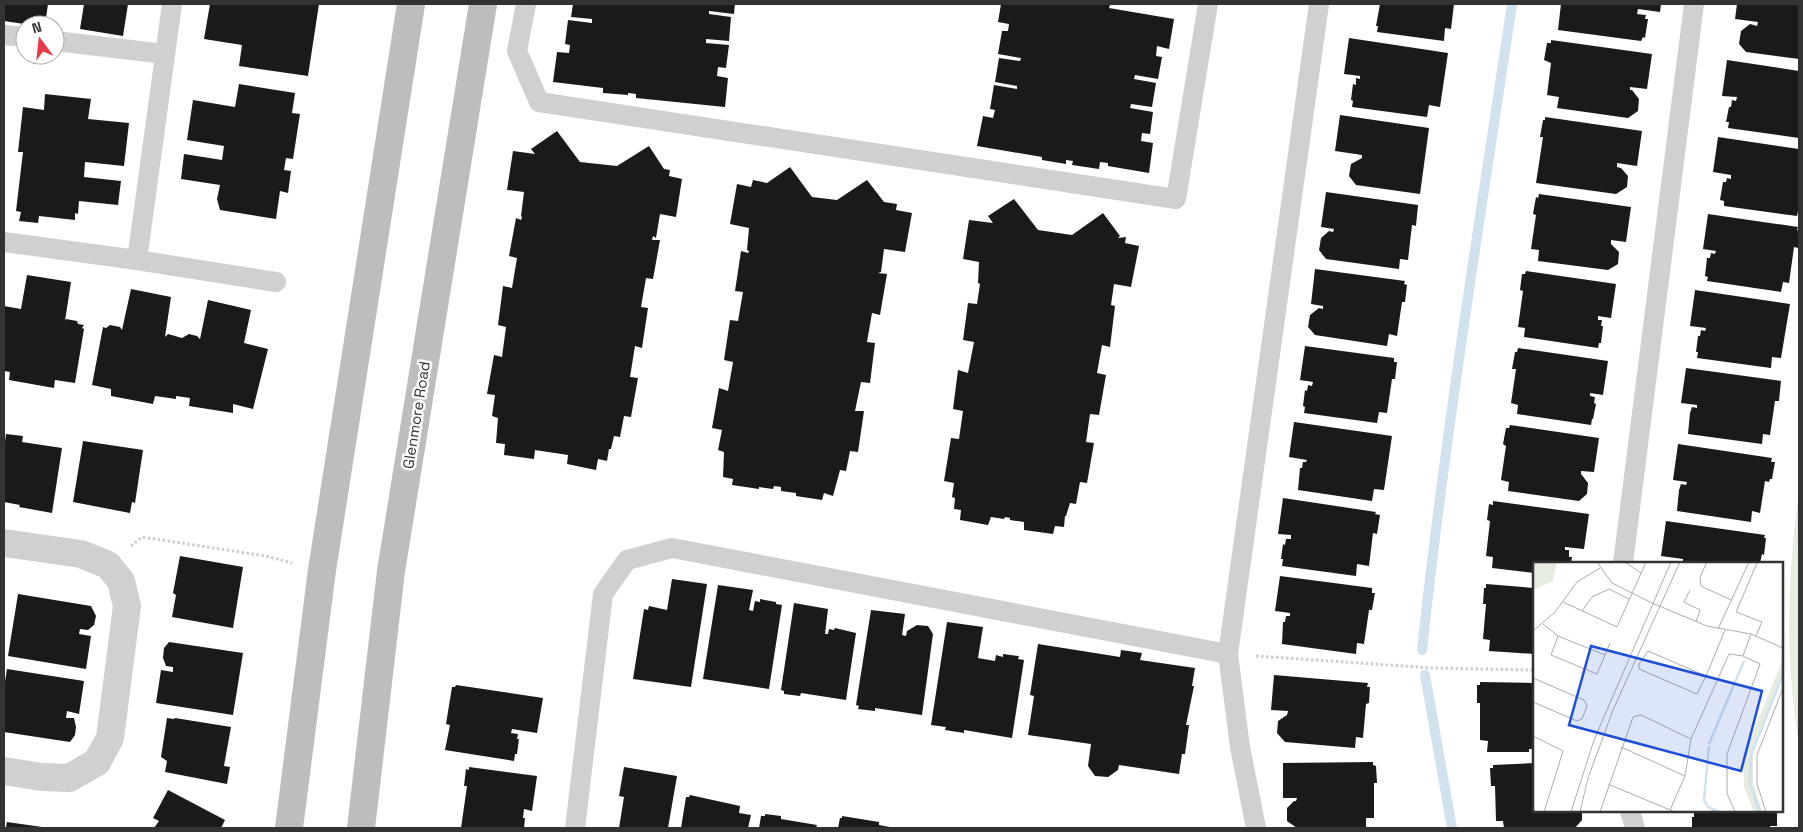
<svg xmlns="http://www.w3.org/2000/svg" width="1803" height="832" font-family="'Space Grotesk',sans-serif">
	<rect width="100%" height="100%" fill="#fff"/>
	<!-- green -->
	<path fill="#e6ecdf" d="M1799,493V745C1785,662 1787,577 1799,493Z"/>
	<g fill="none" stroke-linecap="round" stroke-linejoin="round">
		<!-- stream -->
		<g stroke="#cfe2ee" stroke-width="10">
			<path d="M1422,650C1445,434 1480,219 1512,4"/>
			<path d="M1425,675L1452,828"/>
		</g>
	</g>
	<!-- building -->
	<g fill="#1a1a1a">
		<path d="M4,4H48L45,25H31L4,21Z"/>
		<path d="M84,4H128L123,36L80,29Z"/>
		<path d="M210,4H319L308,76L239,66L242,45L204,39Z"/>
		<path d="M573,4H735L734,14L709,11V14L731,17L729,41L706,39V43L729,45L726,68L718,67L717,76L728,78L725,107L636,98V94L628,93V95L603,93V88L553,82L557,52L569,53L570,45L565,44L568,20L592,23V19L571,17Z"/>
		<path d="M1001,4H1101L1110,5L1109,8L1174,19L1169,49L1157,46L1156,56L1162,57L1158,79L1135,75L1134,79L1156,83L1152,107L1131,104L1130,108L1153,112L1150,134L1142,133L1141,141L1153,143L1149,173L1108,166V163L1100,162L1099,169L1072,165L1073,161L1066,160V164L1042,160V157L977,146L983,116L993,118L995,110L990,109L994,85L1017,89V86L995,82L999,58L1020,61L1021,58L998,54L1002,31H1008L1009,24L998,22Z"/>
		<path d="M1380,4H1454L1451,29L1445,28L1444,41L1377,32L1378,26H1376Z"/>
		<path d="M1561,4H1661L1660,12L1638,9L1637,14L1646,15L1645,19H1648L1645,38L1643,37L1641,41L1558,30Z"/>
		<path d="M1737,4H1799V59L1746,52L1739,44L1741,31L1750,24L1757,26L1758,22L1735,19Z"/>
		<path d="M1349,38L1448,53L1440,107L1429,105L1427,117L1352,107L1353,101L1351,100L1353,84L1356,85V78L1360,79V76L1344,74Z"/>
		<path d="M1551,40L1652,54L1647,89L1630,87V90H1632L1639,99L1638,111L1628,118L1557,108L1559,97L1547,95L1551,63L1544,60L1547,43H1551Z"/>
		<path d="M1727,60L1799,71V138L1728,128L1729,122H1726L1729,107H1731L1732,100L1736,101L1737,97L1722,96Z"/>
		<path d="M239,84L295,93L292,113L300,114L293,159L286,158L284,170L291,171L288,193L280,191L276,219L220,210L217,199L220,185L181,179L184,154L222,160L224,146L187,140L193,100L235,107Z"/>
		<path d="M45,94L91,99L88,119L129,123L124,166L85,162L84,177L121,181L118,205L79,201L78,214L75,213V220L39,216L38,223L19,221L21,212L16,211L23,152H18L23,107L44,110Z"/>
		<path d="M1340,115L1429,128L1420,194L1356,185L1349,176L1351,164L1362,158V155L1335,151Z"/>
		<path d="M1545,117L1642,131L1637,166L1617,163V167L1621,168L1628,176L1627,187L1616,194L1536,183L1543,137H1540L1543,120H1545Z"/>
		<path d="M557,131L580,162L617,166L649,146L664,169L670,170L669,176L682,179L676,217L660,214L656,238L653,236L652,240H660L653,279L646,278L641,307L648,308L642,348L635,346L630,377L638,378L631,417L624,416L620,437L614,436L611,449H609L607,461L598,459L596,470L567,464L568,455L535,450L534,459L504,455L505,444L496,443L498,418L492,416L495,395L487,394L494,355L502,357L506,327L498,325L503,286L512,288L517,258L509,256L516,218L521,220L522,217L521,216L524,192L507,190L513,151L535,154L531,149Z"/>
		<path d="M1718,137L1799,149V206L1797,216L1724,206V201L1720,200L1723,182H1726L1727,178L1731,179V175L1713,172Z"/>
		<path d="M790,167L812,197L837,200L867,180L884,202L897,204L896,210L912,213L905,252L884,249L881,272L878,273L887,274L880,315L872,313L867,342L875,343L870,383L861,382L855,411H864L858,452L850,451L846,471L840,470L833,496L824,493L822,500L796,496V493L781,491V487L774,486L773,489L759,487V489L732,485L733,479L723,477L724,452L718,450L722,430L712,428L719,388L728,391L733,362L724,360L730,320L738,321L743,292L735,291L741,251L748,253L749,251L747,250L749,228L730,224L737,184L751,187L753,180L767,183Z"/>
		<path d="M1326,192L1418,205L1416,226L1412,225L1408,260L1400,259L1399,269L1326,259L1319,250L1321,238L1329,231L1333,232L1334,229L1321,227Z"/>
		<path d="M1539,194L1631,207L1626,242L1611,240V244L1619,252L1618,264L1608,270L1538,261L1539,250L1531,249L1536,215L1533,214L1536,197L1538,198Z"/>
		<path d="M1014,199L1038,230L1072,235L1103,213L1120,236L1118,238L1126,237L1125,243L1139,246L1131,287L1114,284L1111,305L1115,306L1110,347L1102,345L1097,373L1106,375L1099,415L1090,414L1086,442L1094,443L1087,483L1080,482L1076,504L1070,503L1066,516H1065L1064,527L1055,526L1053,534L1024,530V522L1010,520V518L1005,517L1004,519L991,517L988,525L960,520L961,510L954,509L955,498L952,497L954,483L944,481L951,438L959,439L963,411L953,409L958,370L968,373L974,342L963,340L968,303L977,304L980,284L978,283L979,262L963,259L969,220L993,223L988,216Z"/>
		<path d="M1708,214L1798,227L1797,230L1799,231L1798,248L1794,247L1789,283L1783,282L1781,292L1707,281L1708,277L1705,276L1707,258H1710L1711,253L1715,254L1716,251L1703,249Z"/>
		<path d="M1315,269L1405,281L1404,284L1407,285L1405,302H1402L1397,336L1389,334L1387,346L1315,335L1308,327L1310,315L1319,308L1323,309V306L1311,304Z"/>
		<path d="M1526,271L1616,284L1611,318L1598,316V320H1602L1601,326H1603L1601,343H1599L1598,348L1524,337L1525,328L1518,327L1523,291L1520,290L1522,274H1525Z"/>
		<path d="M27,275L71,282L65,321L66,319L77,321L78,324L84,325L82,328L84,329L75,383L55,380L54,388L9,380L10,372L4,371V306L21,309Z"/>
		<path d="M131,289L171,297L165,337L168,334L182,338L189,334L197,336L200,339L208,300L251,310L244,343L268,349L253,409L233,404V413L189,406L190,398L176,396V399L155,396L153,404L111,396V389L92,385L103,327L106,328L110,325L120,327L122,330Z"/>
		<path d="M1695,290L1790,304L1781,358L1772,357L1771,368L1697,358L1698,352H1696L1698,336H1700L1701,330L1705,331L1706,328L1690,326Z"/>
		<path d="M1305,346L1394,358V362H1397L1395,379H1392L1387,413L1379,412L1377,423L1304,413L1305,407L1303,406L1305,390L1307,391L1308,385L1312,386L1313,382L1300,380Z"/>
		<path d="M1518,348L1608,361L1603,395L1590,393V396L1595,397L1594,403L1596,404L1593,419H1592L1591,425L1517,414L1518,405L1511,403L1516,369H1512L1515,352H1517Z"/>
		<path d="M1686,368L1781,381L1779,401H1775L1770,435L1763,434L1762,444L1688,434L1690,413L1692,407L1697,408V405L1681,403Z"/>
		<path d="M1294,422L1392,436L1384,490L1374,489L1372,501L1298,490L1300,468H1302L1303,462H1306L1307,460L1289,457Z"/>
		<path d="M1510,425L1599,438L1594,472L1581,471V474L1588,483L1587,494L1579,501L1508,491L1509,482L1501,480L1506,446L1503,444L1506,428H1509Z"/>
		<path d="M6,434L23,436L22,442L62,448L52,513L19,507L20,505L4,502V449Z"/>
		<path d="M83,441L143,450L135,503L132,502L130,513L73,502Z"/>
		<path d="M1678,444L1772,458L1771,462H1775L1772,479H1770L1769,482L1765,481L1760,513L1752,511L1751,522L1677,511L1679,490L1681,484L1686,485L1687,482L1673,480Z"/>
		<path d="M1283,498L1376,512L1375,514L1380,515L1377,534L1373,533L1369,566L1357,564L1356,576L1282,566L1283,559H1281L1283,544L1285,545L1286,539H1291V535L1278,534Z"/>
		<path d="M1493,501L1589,514L1584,549L1565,547V550H1569V557H1572L1571,563H1534V573L1492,568L1493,557L1486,556L1490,521L1487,520L1489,504L1493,505Z"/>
		<path d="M1666,521L1765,535L1764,538H1766L1764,555L1762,554L1760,563H1683V559L1661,556Z"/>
		<path d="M180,556L243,567L233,628L172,617L176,595L173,593Z"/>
		<path d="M1280,576L1372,588V593H1375L1372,610H1369L1364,644L1357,643L1356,654L1282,644L1283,622H1285L1286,616H1290V613L1275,611Z"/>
		<path d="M672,579L707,584L691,687L633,679L644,609L648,610L649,606L667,610Z"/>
		<path d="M1486,584L1534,588V654L1489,651L1490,640L1483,639L1486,604H1483L1484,588H1486Z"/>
		<path d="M718,585L753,590L749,610L753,611L755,601L760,602V599L776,602V604L782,605L769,689L703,679Z"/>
		<path d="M18,594L91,606L96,616L94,625L88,630L80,629L79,634L91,636L86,669L8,656Z"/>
		<path d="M794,603L828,609L825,634H828L829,629L834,630L835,628L856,633L846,700L801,693L800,696L784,694V691L781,690Z"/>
		<path d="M871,610L905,614L902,635L906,636L907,631L917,625L928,626L933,634L922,715L875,708V711L858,709L859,706L856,705Z"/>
		<path d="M947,622L983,627L978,658L995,661L996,655L1003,657V654L1019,656L1018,659L1024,660L1012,738L964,730V733L945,730L946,727L931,725Z"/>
		<path d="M169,642L243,653L233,715L156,703L161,670L173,672V667L166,666L163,658L164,648Z"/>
		<path d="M1038,644L1120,657L1121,650L1142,653L1140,660L1195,668L1192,686H1194L1186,725H1189L1185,754H1182L1179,774L1119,765L1118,770L1108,777L1095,776L1088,766L1091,744L1028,735L1034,696L1030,695Z"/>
		<path d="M7,669L84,681L79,714L67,711L66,718H74L76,727L75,735L70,742L4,732V688Z"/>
		<path d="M1274,675L1368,683L1367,687H1370L1369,703L1366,704L1363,738L1356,737L1355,748L1285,742L1277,733L1278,721L1287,715L1288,711L1271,710Z"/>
		<path d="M1480,682L1534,683V749H1529V752H1487L1488,741L1480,740V703H1477V685H1480Z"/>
		<path d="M456,685L543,698L537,733L512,729L511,733L518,734L517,739H519L517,754H515L514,761L445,750L450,725L446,724L452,687H455Z"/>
		<path d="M167,718L174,719L175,718L231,727L224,766L230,767L227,784L165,772L167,761L161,757Z"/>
		<path d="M1373,762V765L1376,766L1377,783H1374V818H1366V828H1297L1287,821V808L1294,801H1296L1297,798H1283V763Z"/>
		<path d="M1534,763V811H1582V820L1575,828H1504L1503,821H1496L1495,786H1491L1490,768H1493V765Z"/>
		<path d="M469,767L537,776L532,811L524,809L523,818H525L524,828H461L467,786H464L466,769L469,770Z"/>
		<path d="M624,767L677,776L668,828H619L624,797L619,796Z"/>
		<path d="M168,790L225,820L221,828H154L159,821L153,818Z"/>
		<path d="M690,795L740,806L739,813L751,815L748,828H681L686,797H689Z"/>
		<path d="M1699,811H1777V826H1770V828H1692V817H1694V813L1699,812Z"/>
		<path d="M765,814L781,816V819L817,825L816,828H759L761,816H765Z"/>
		<path d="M842,816L879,822V825L895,828H838L840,818H842Z"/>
		<path d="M7,822L42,827V828H6Z"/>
	</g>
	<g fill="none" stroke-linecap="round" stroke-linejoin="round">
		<!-- path -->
		<g stroke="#cdcdcd" stroke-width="3" stroke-dasharray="2.5 2.5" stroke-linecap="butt">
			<path d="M131,546L142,537L266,556L292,563"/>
			<path d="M1256,656L1432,668L1534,670"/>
		</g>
		<!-- service -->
		<g stroke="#d0d0d0" stroke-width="20">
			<path d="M526,4L517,51L539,102L1176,199L1208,4"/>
			<path d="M4,35L25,37"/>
			<path d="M55,41L165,54"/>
			<path d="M4,242L137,260L172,4"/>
			<path d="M137,260L276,282"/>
			<path d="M1623,563L1694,4"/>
			<path d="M1228,654L1240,747L1256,828"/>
			<path d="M1630,811L1635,828"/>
			<path d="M575,828L603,594L627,560L672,548L1228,654L1319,4"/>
		</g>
		<!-- minor -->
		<path stroke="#d0d0d0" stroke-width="28" d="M4,543L81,554L108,565L121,581L127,606L110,738L97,762L69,778L42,777L4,771"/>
		<!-- secondary -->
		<g stroke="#bdbdbd" stroke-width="28">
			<path d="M289,828L322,570L411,4"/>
			<path d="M361,828L391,571L483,4"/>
		</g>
	</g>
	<g text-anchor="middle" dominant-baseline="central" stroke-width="5" stroke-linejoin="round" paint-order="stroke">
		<!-- street labels -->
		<g font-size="15" fill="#333" stroke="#fff">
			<text transform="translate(416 415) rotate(-81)">Glenmore Road</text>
		</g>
	</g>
	<!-- overview -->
	<g transform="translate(1533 562)">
		<rect width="250" height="250" fill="#fff"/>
		<path d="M0,0H24L20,19L0,28ZM250,97V115L220,191V219L229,250H221L211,225L210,195Z" fill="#e6ecdf"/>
		<path fill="none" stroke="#cfe2ee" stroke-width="2.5" d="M176,182L211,99M176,184L171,238L175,245L186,250M227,250L217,222L218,193L250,112"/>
		<path fill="none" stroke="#adadad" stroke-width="1" d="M64,0L79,21L119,41L174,64L218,72L250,86M92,0L108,11M174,0L167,15L168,24L198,38M157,28L151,40L167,48L163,60M30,40L84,65L113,0M49,49L59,35L76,27L96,37M10,62L25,74M185,67L216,0M0,69L22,50L44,20L67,6M223,74L229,60L203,50L224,1M72,93L25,74L18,93L64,112L77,81M210,94L218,72M173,114L115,89L106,102V107L164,132L173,114L192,68M0,116L51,138L54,144L49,157L44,159L0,140M0,174L30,189L11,250M88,185L152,214M75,222L142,250M137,248L152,214L158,177M38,250L61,178L138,0M47,250L55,216L80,148L147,0M67,250L100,155L108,153L158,177L196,92L210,94L227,102L194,192V231L202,250M233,250L224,222V193L250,126"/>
		<path fill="#1d4ed8" fill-opacity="0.15" stroke="#1d4ed8" stroke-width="2.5" d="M58,84L229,129L208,209L36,163Z"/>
		<rect width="250" height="250" fill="none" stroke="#333" stroke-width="2.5"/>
	</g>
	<!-- border -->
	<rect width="1803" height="832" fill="none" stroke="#333333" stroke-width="10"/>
	<!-- north arrow -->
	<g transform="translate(40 40) rotate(345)"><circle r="24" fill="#ffffff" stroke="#adadad"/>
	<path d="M0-4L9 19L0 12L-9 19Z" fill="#e63946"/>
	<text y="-8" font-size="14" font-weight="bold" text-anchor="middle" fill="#333333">N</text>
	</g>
</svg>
